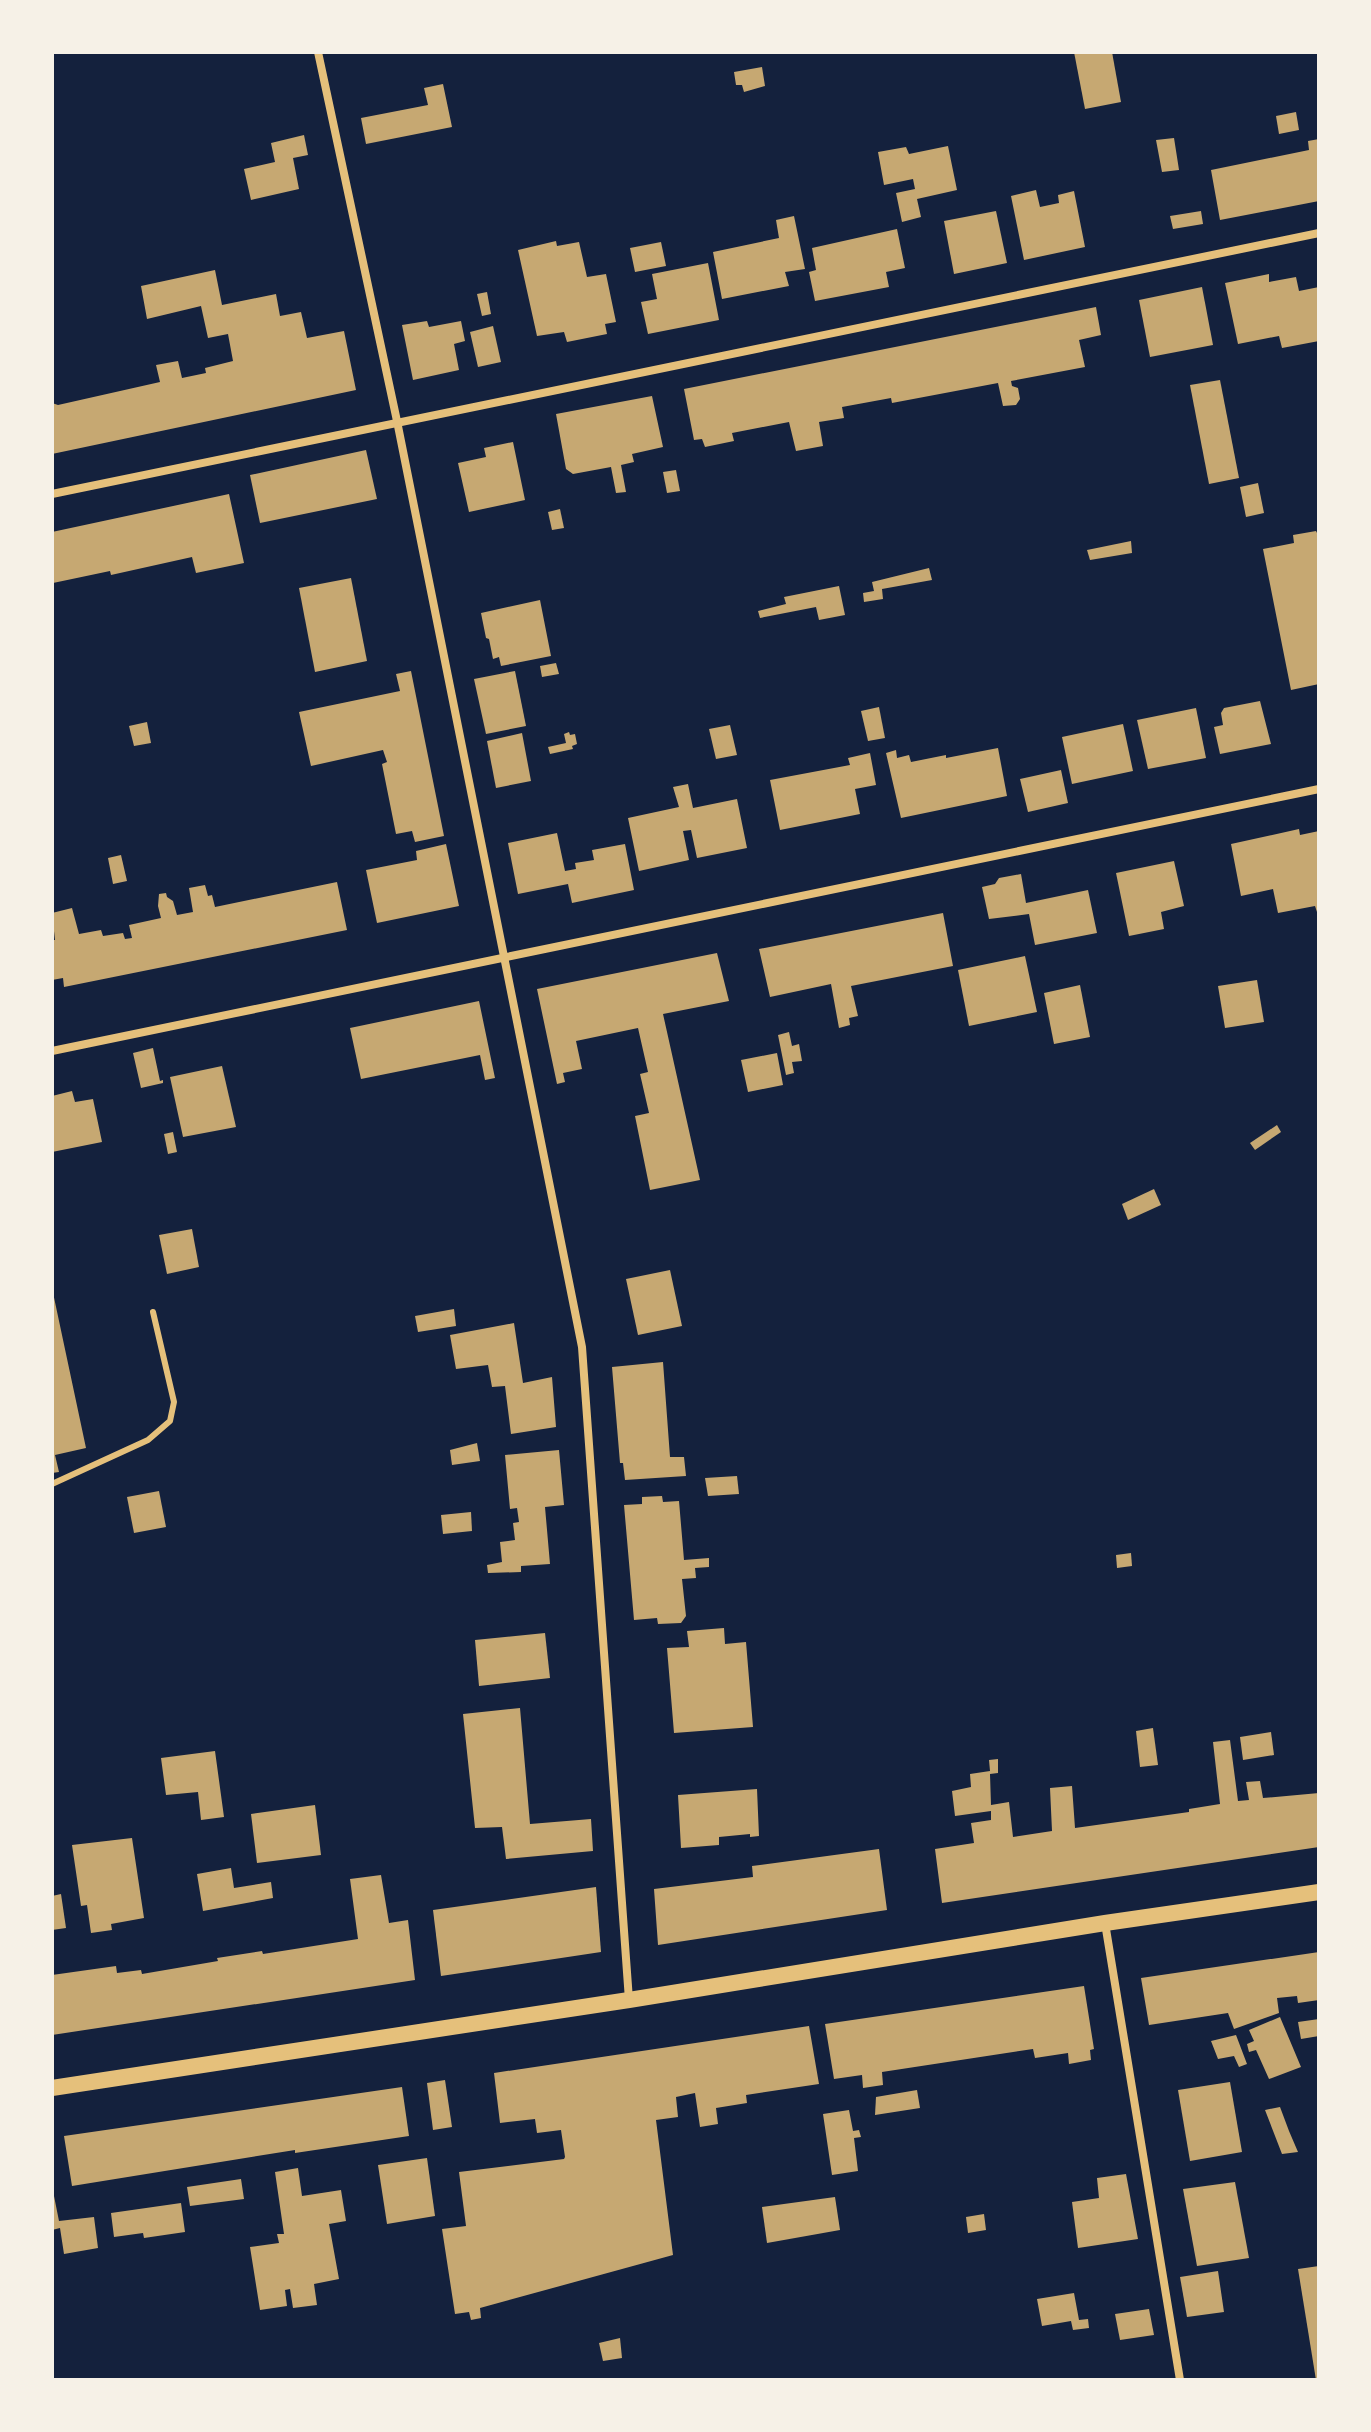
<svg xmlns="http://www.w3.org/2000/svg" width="1371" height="2432" font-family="'Source Sans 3',sans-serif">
	<rect width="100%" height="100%" fill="#14213d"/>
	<!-- building -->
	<g fill="#c6a872">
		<path d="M1074,52H1112L1121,102L1085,109Z"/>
		<path d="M762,67L765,86L744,92L742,85H736L734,72Z"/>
		<path d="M443,84L452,127L366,144L361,118L428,105L424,88Z"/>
		<path d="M1296,112L1299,130L1279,134L1276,116Z"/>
		<path d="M304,135L308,155L293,158L299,189L251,200L244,169L275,162L271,143Z"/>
		<path d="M1174,138L1179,170L1162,172L1156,140Z"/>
		<path d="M1319,139V201L1220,220L1211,170L1309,150L1308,141Z"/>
		<path d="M948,146L957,190L917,199L921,217L902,222L896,193L915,189L913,179L884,185L878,152L906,147L909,154Z"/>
		<path d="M1036,190L1040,207L1059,203L1058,195L1074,191L1085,247L1024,260L1011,196Z"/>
		<path d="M996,211L1007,263L954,274L944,221Z"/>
		<path d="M1201,211L1203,224L1173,229L1170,216Z"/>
		<path d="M794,216L805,269L785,272L789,286L722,299L713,252L779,238L776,220Z"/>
		<path d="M897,229L905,268L886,272L889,287L815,301L809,272L816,270L812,248Z"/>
		<path d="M556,241L557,246L579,242L587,277L606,274L616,322L605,324L607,334L567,342L564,332L537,336L518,250Z"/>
		<path d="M661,242L666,266L635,272L630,248Z"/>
		<path d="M708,263L719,320L648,334L641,302L657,299L652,274Z"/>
		<path d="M215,270L222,305L276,294L280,316L301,312L307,338L344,331L356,390L52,454V403L58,405L160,382L156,365L178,361L182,378L206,373L205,368L233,361L228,334L208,338L201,306L147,319L141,286Z"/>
		<path d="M1269,274V282L1296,277L1299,291L1319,287V341L1282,348L1279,336L1238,344L1225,283Z"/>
		<path d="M1202,287L1213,345L1150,357L1139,300Z"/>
		<path d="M487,292L491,314L482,316L477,294Z"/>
		<path d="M1096,307L1101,335L1079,340L1085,367L1011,381L1012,386L1018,388L1020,399L1016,405L1003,406L998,383L892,403L891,398L842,407L844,418L819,422L823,446L796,451L789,422L732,433L734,441L705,447L702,439L694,440L684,389Z"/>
		<path d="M427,321L429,327L461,321L465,341L454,344L459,370L413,380L402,325Z"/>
		<path d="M493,326L501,362L478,367L470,332Z"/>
		<path d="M1220,380L1239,478L1209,484L1190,385Z"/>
		<path d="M652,396L663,447L632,454L634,462L621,465L626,492L616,493L611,467L573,474L566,469L556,414Z"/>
		<path d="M513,442L525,500L469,512L458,463L486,457L484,448Z"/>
		<path d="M366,450L377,499L260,523L250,475Z"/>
		<path d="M676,470L680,491L667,493L663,472Z"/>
		<path d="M1258,483L1264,513L1246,517L1240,487Z"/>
		<path d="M229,494L244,563L196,573L192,557L111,575L110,571L53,583L52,532Z"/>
		<path d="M560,509L564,528L552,530L548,512Z"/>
		<path d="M1316,531L1319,537V684L1291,690L1263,549L1294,543L1293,535Z"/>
		<path d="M1131,541L1132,553L1090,560L1087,550Z"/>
		<path d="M929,568L932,580L882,589L883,599L864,602L863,593L874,591L872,582Z"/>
		<path d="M351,578L367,661L315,672L299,588Z"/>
		<path d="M839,586L845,615L819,620L816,607L760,618L758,611L786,604L784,597Z"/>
		<path d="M540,600L551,656L501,666L499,657L493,659L489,639L486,638L481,613Z"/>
		<path d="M556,663L559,674L542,677L540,666Z"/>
		<path d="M411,671L444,836L415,842L412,831L396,834L382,764L387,762L383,750L311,766L299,712L400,691L396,674Z"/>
		<path d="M515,671L526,726L486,734L474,679Z"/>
		<path d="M1260,701L1271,744L1220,754L1214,727L1223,725L1221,713L1224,708Z"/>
		<path d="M879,707L885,738L868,741L861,711Z"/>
		<path d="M1196,708L1206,758L1148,769L1137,720Z"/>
		<path d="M147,722L151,743L134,746L129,726Z"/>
		<path d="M1123,724L1133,771L1072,784L1062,737Z"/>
		<path d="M730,725L737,755L716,759L709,729Z"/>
		<path d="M569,732L570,735L575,734L577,744L572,746L573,749L550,754L548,747L566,743L564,734Z"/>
		<path d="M522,733L531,781L496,788L487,741Z"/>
		<path d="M998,748L1007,796L901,818L886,753L896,750L897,758L909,755L911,762L946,755V758Z"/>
		<path d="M870,753L876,785L855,789L860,814L780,830L770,780L850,765L848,758Z"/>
		<path d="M1061,770L1068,803L1028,812L1020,779Z"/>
		<path d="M688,784L693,808L737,799L747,848L697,858L691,830L683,831L689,860L639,871L628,818L679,807L673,787Z"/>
		<path d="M1299,829L1300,835L1319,831V918L1315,906L1278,913L1273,889L1241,896L1231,844Z"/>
		<path d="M557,833L565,871L576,869L575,863L594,860L592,850L625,844L634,890L572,903L568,884L518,894L508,843Z"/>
		<path d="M446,844L459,906L377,923L366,870L417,860L416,851Z"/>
		<path d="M121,855L127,881L113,884L108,858Z"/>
		<path d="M1174,861L1184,906L1161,912L1164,929L1129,936L1116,873Z"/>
		<path d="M1021,874L1026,903L1088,890L1097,933L1035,945L1029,914L989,919L982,887L995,884L999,878Z"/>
		<path d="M337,882L347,930L64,987L63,978L52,980V940H55L52,913L72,908L79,934L101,930L103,936L123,933L125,939L132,938L129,925L161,918L158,906L159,894L166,893L167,897L173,901L177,915L193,912L189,888L205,885L208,896L212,895L215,907Z"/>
		<path d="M943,913L953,966L851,986L858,1016L849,1018L850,1025L839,1028L831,984L770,997L759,949Z"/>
		<path d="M717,953L729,1001L663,1014L700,1180L650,1190L635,1116L649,1113L640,1074L648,1072L638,1028L576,1041L582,1069L563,1073L565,1082L557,1084L537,989Z"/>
		<path d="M1025,956L1037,1012L969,1026L958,970Z"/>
		<path d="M1257,980L1264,1022L1225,1028L1218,986Z"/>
		<path d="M1080,985L1090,1037L1054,1044L1044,993Z"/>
		<path d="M479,1001L495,1078L485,1080L480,1055L361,1079L350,1028Z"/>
		<path d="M789,1032L792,1046L799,1044L802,1061L792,1062L794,1073L786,1075L778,1035Z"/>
		<path d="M153,1048L160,1081L163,1080V1083L141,1088L133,1053Z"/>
		<path d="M777,1053L783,1085L748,1092L741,1060Z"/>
		<path d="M222,1066L236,1127L183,1137L170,1077Z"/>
		<path d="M72,1091L75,1102L93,1099L102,1142L52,1152V1096Z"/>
		<path d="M1277,1125L1281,1132L1255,1150L1250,1143Z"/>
		<path d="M173,1132L177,1152L168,1154L164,1134Z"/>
		<path d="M1154,1189L1161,1205L1128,1220L1122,1204Z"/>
		<path d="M192,1229L199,1267L167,1274L159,1235Z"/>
		<path d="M670,1270L682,1326L638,1335L626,1279Z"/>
		<path d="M52,1288L86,1448L55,1455L59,1472L52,1473Z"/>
		<path d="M454,1309L456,1326L418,1332L415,1316Z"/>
		<path d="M514,1323L523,1383L552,1377L556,1427L511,1434L505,1386L492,1387L488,1365L456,1369L450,1335Z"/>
		<path d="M663,1362L670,1457H684L686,1476L625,1480L623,1463H620L612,1367Z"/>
		<path d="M477,1443L480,1461L452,1465L450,1450Z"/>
		<path d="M559,1450L564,1505L545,1507L550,1564L521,1566V1572L488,1573L487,1565L502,1562L500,1542L515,1540L513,1523L519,1522L517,1508L510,1509L505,1455Z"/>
		<path d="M737,1476L739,1494L708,1496L705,1478Z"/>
		<path d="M159,1491L166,1527L134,1533L127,1497Z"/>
		<path d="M662,1496L663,1502L679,1501L684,1560L709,1558V1567L695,1568L696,1578L682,1579L686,1616L681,1623L658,1624L657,1618L634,1620L624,1505L642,1504V1497Z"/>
		<path d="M471,1512L472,1531L443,1534L441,1515Z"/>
		<path d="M1131,1553L1132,1566L1117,1568L1116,1555Z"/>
		<path d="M724,1628L725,1644L746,1642L753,1727L674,1733L667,1648L689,1647L687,1631Z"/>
		<path d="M545,1633L550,1678L479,1686L475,1640Z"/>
		<path d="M520,1708L530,1824L591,1819L593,1851L506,1859L502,1827L475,1828L463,1714Z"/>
		<path d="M1153,1728L1158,1765L1140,1767L1136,1731Z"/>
		<path d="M1271,1732L1274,1755L1243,1760L1240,1737Z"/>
		<path d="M1230,1740L1238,1801L1249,1800L1246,1782L1260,1781L1263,1798L1319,1793V1847L942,1903L935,1849L974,1843L971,1823L991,1820V1811L955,1816L952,1791L971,1787L970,1774L990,1771L989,1760L998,1759V1773L990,1774L991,1805L1009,1802L1013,1837L1052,1831L1050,1788L1072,1786L1075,1828L1189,1812V1809L1220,1804L1213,1742Z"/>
		<path d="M215,1751L224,1817L201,1820L198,1792L166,1795L161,1758Z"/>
		<path d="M757,1789L759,1836L750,1837V1834L719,1837V1845L681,1848L678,1795Z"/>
		<path d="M315,1805L321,1855L257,1863L251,1814Z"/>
		<path d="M132,1838L144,1918L111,1924L112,1930L91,1933L87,1905L81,1906L72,1845Z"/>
		<path d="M879,1849L887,1910L658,1945L654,1889L753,1877L752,1866Z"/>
		<path d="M231,1868L234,1888L271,1882L273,1898L203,1911L197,1874Z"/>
		<path d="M381,1875L389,1923L408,1920L415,1980L52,2035V1975L116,1966L117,1973L141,1970L142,1974L218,1961L217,1958L262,1951L263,1954L358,1939L350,1879Z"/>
		<path d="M596,1887L601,1952L441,1976L433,1910Z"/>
		<path d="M61,1894L66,1928L52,1930V1896Z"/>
		<path d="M1319,1952V2000L1298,2003L1297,1996L1277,1998L1279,2013L1234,2029L1228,2013L1149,2025L1141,1978Z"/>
		<path d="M1084,1986L1094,2049L1090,2050L1091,2060L1069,2064L1068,2053L1035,2058L1033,2049L882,2072L883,2085L863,2088L862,2075L834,2079L825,2024Z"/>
		<path d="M1280,2017L1301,2067L1269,2079L1256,2050L1249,2052L1247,2044L1254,2041L1249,2030Z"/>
		<path d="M1319,2019V2036L1301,2039L1298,2022Z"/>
		<path d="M809,2026L819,2084L746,2095L747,2103L716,2108L718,2124L700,2127L695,2093L676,2097L678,2117L656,2120L673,2255L480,2308L481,2318L471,2320L469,2312L455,2314L442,2229L466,2226L459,2172L564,2159L565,2157L561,2130L537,2133L535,2119L500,2123L494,2073Z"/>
		<path d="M1236,2035L1247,2064L1239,2067L1234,2056L1218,2059L1211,2041Z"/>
		<path d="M445,2080L452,2127L433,2130L427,2083Z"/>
		<path d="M1230,2082L1242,2152L1190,2161L1178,2090Z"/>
		<path d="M402,2087L409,2136L295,2153V2150L72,2186L64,2136Z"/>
		<path d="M917,2090L920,2108L875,2115L876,2097Z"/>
		<path d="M1280,2107L1289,2131L1298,2152L1282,2154L1265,2110Z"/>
		<path d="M849,2110L853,2131L859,2130L861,2137L854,2138L858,2171L832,2175L823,2114Z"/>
		<path d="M427,2158L435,2216L387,2224L378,2165Z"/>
		<path d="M298,2168L302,2196L341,2190L346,2221L329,2224L339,2279L314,2284L317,2305L293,2308L290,2289L285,2290L287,2306L260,2310L250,2247L279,2243L277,2234H284L275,2172Z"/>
		<path d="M1126,2174L1138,2239L1078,2248L1072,2202L1099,2198L1097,2178Z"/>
		<path d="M241,2179L244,2199L190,2206L187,2187Z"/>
		<path d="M1235,2182L1249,2258L1197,2266L1183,2189Z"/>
		<path d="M52,2186L59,2221L94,2217L98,2248L64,2254L60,2228L52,2230Z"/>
		<path d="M835,2197L840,2230L767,2243L762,2207Z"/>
		<path d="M181,2203L185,2232L144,2238L143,2233L114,2237L111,2213Z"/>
		<path d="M984,2214L986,2230L968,2233L966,2217Z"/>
		<path d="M1319,2266V2380H1316L1298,2269Z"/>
		<path d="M1218,2271L1224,2312L1187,2317L1180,2277Z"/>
		<path d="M1074,2293L1079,2320L1088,2319L1089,2328L1073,2330L1071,2321L1042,2326L1037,2299Z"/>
		<path d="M1149,2309L1154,2335L1120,2340L1115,2314Z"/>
		<path d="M620,2338L622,2358L603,2361L599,2343Z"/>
	</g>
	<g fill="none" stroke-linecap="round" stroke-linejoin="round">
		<!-- service -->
		<path stroke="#e5c07b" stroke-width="6" d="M52,1484L148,1440L170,1421L174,1402L153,1312"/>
		<!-- minor -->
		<g stroke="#e5c07b" stroke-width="8">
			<path d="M318,52L397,421L582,1347L629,2000"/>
			<path d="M52,494L1319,233"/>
			<path d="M52,1051L1319,789"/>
			<path d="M1105,1923L1180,2380"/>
		</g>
		<!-- secondary -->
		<path stroke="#e5c07b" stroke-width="16" d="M52,2088L629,2000L1105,1923L1319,1892"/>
	</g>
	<!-- border -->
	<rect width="1371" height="2432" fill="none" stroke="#f6f1e7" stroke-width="108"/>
</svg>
